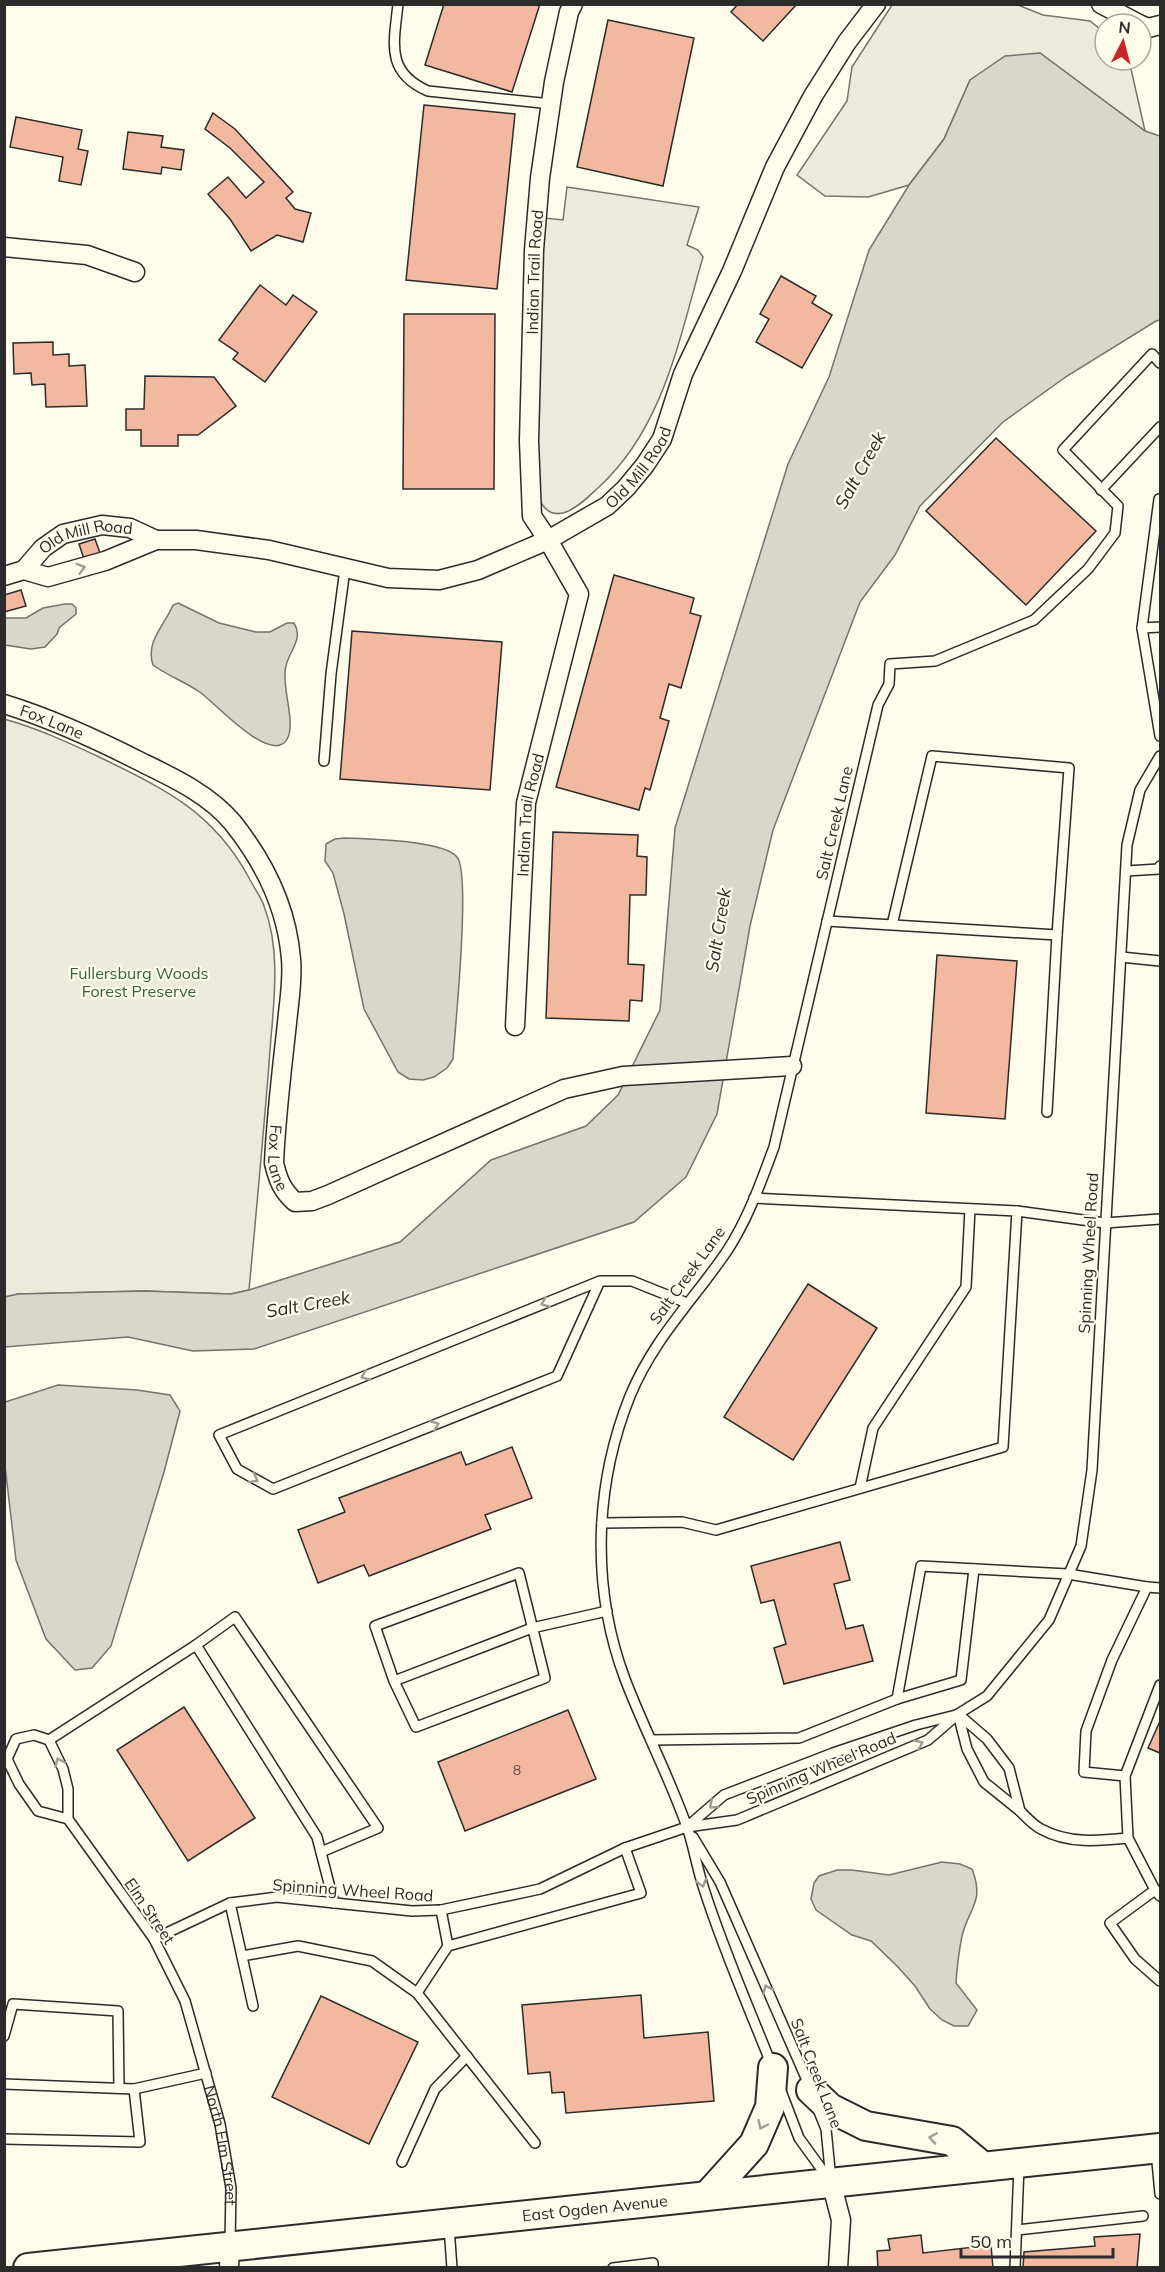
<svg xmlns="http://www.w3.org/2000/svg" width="1165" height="2272" font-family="Mulish,sans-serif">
	<rect width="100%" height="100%" fill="#fdfbea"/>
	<!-- green -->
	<g fill="#ecebdb" stroke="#74746e" stroke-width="1.5">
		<path d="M892,5H1018L1043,15L1090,21L1105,33V60H1129L1145,131L1040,53L970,80L944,139L909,185L868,197L825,196L797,175L847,101L852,67Z"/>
		<path d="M567,187L699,207L687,245L698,250L703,257C679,339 664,427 599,487C589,496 579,507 566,512C547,519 539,502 535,488L537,357L545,218L563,220Z"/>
		<path d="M4,719C37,728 67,742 97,756C163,788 213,811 249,878C254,888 261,897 264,906C283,955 272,1013 269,1064C263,1140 256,1215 249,1290L231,1294L144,1291L18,1294L5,1297Z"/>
	</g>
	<!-- water -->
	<g fill="#d8d7c9" stroke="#74746e" stroke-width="1.5">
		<path d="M1040,53L1145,131L1160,136V320L1156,321L1067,376L1003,422L920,506L895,555L860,602L773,830L750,926L717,1114L686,1177L634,1222L254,1349L193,1351L128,1337L5,1347V1297L18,1294L144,1291L231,1294L249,1290L400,1242L491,1160L586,1126L618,1095L660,1010L675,828L788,464L829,377L869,250L909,185L944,139L970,80L1005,56Z"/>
		<path d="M178,603L219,623L256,632H270L287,623H294C304,639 289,651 286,666C284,673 285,682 286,689C287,703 296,733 284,743C265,758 217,705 201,693C186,682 168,676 153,665C145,641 165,625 173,605Z"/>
		<path d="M65,604H72L76,608V614L59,628L57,634L45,647L31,649L5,645V618H26L43,608Z"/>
		<path d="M344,838C367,839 443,840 457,857C471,873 455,1029 453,1059L447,1068L434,1077L423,1080L409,1079L398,1072L364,1009L344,914L333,873L325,861L326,844L335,839Z"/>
		<path d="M58,1385L137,1390L170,1395L180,1411L164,1472L111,1646L92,1668L75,1670L46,1639L16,1560L5,1466V1402Z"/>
		<path d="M942,1862L960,1864L972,1869C985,1902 969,1907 962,1936C959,1951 957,1967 956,1983L977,2010L968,2026H954L942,2020L930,2009L915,1986L896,1965L871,1941L852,1935L816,1910L811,1899L814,1883L819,1876L837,1870H852L889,1875Z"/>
	</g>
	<!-- building -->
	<g fill="#f2b8a0" stroke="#2b2b2b" stroke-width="1.5">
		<path d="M444,4H540L512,92L425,65Z"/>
		<path d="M738,4H797L763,41L731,12Z"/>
		<path d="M608,20L694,38L663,186L577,167Z"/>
		<path d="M424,105L515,114L497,289L406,280Z"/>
		<path d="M213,113L235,129L293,192L286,198L295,209L311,213L303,242L277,235L251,251L230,219L208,194L228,177L246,198L264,182L230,148L205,129Z"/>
		<path d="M16,117L82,130L78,149L88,151L81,185L59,181L63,157L10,147Z"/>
		<path d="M128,132L163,136L161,147L184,150L181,170L162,167L161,174L123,169Z"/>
		<path d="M781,276L816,296L812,303L832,315L802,368L756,342L769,319L760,314Z"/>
		<path d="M260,285L286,305L293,295L317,312L265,382L233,359L238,353L219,340Z"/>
		<path d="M404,314H495L494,489H403Z"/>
		<path d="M53,342V355L69,354V366L85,365L87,406L46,407L45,384L32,385L31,373L14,374L13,343Z"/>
		<path d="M145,376L214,377L236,406L198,435H178V446H141V430H126V409H144Z"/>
		<path d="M996,438L1096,531L1026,605L926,511Z"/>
		<path d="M95,539L100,553L84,559L79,544Z"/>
		<path d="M614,575L694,598L690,613L701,616L681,688L669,684L660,718L669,721L650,790L645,788L639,810L556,787Z"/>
		<path d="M21,590L26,606L4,612V595Z"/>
		<path d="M352,631L502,642L490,790L340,779Z"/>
		<path d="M553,832L638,835L637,856L647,857L646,895H630L628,964L644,965L642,1001L630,1000L629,1021L546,1018Z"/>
		<path d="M937,955L1017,961L1005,1119L926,1113Z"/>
		<path d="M808,1284L877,1328L793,1460L724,1417Z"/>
		<path d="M512,1447L532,1498L485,1515L491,1529L369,1576L364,1565L318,1583L298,1530L345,1512L339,1498L461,1452L466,1465Z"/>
		<path d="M840,1542L850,1580L834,1584L846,1629L863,1625L873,1661L784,1684L774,1648L786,1644L774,1600L761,1603L751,1566Z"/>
		<path d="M184,1707L255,1818L188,1861L117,1750Z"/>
		<path d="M568,1710L596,1779L465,1831L438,1762Z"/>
		<path d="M1160,1721V1753L1148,1748Z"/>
		<path d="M641,1995L644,2038L708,2032L714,2101L566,2113L564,2092L552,2093L550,2072L528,2074L522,2005Z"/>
		<path d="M321,1996L418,2042L369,2144L272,2097Z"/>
		<path d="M1140,2234L1137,2268H1023L1024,2252L1095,2246L1094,2237Z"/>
		<path d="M921,2235L923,2253L991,2245L993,2268H878L877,2251L890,2250L888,2239Z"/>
	</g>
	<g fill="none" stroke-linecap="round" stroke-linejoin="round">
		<!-- lane casing -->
		<g stroke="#2b2b2b" stroke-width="12">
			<g id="lane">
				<path d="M398,4C394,43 385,72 428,91L551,104"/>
				<path d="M1101,490L1160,427"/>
				<path d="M1159,499L1142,628L1160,736"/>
				<path d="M1142,628L1160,627"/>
				<path d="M324,761L331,674L345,569"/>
				<path d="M1126,871L1159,869L1160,866"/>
				<path d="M827,921L1057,935L1069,768L932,756L892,925"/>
				<path d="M1121,957L1160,961"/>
				<path d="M1047,1112L1057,935"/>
				<path d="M1017,1211L1105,1223L1160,1219"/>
				<path d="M600,1281L557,1376L273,1489L237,1469L219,1435L600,1281H632L687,1303"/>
				<path d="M860,1488L873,1428L966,1287L970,1209"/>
				<path d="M602,1523L682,1522L716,1530L1003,1447L1017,1211L754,1198"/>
				<path d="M196,1645L235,1617L378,1828L321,1852"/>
				<path d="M394,1681L416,1727L545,1678L519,1573L375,1626L394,1681L532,1628L607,1611"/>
				<path d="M897,1699L961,1680L974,1569"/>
				<path d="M958,1714L987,1739L1009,1768L1020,1811L984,1782L967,1749Z"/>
				<path d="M49,1740L196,1645L317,1837L334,1903"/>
				<path d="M651,1740L799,1738L897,1699L921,1566L1068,1574L1147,1587"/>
				<path d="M1125,1776L1084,1772L1086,1731L1112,1660L1147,1587L1160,1588"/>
				<path d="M1020,1811C1026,1817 1033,1825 1041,1829C1068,1844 1098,1841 1128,1838L1155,1890L1160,1896"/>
				<path id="s1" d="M68,1819L38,1811L19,1784L7,1759L16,1739L34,1735L49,1740L63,1769L68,1789V1819L154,1939L185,2001L220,2124L231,2188L230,2244"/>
				<path d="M687,1827L724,1795L833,1753L916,1725L956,1715"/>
				<path d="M693,1837L720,1882L810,2087"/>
				<path d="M1128,1838L1125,1776L1160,1685"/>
				<path d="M1155,1890L1110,1923L1135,1959L1160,1981"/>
				<path d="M230,1903L253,2006"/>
				<path d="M441,1910L448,1946"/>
				<path d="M154,1939L230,1903L277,1897L412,1911L441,1910L540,1889L625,1848L687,1827L737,1820L928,1740L958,1714L987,1696L1049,1620L1081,1546L1092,1470L1127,845L1140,790L1160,756"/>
				<path d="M242,1956L298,1946L372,1961L417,1993L535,2143"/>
				<path d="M417,1993L448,1946L641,1893L625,1848"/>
				<path d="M4,2036L13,2004L118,2011L119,2088"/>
				<path d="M772,2066C749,2008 723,1949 704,1889C697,1869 694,1847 687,1827C669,1776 644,1729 625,1679C591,1588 594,1486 630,1396C654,1338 693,1301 727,1251C748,1219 761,1182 774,1147L878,705L889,684L890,664L935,661L1034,620L1088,569L1115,533L1118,506L1063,450L1152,354L1160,363"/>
				<path d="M4,2084L134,2089L206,2073"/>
				<path d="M781,2091L799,2138L828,2178"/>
				<path d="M818,2109L826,2129L831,2180"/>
				<path d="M4,2139L140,2142L134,2089"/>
				<path d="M1156,2151L1160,2194"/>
				<path d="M402,2162L435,2089L467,2056"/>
				<path d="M449,2227L452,2268"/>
				<path d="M1017,2230L1143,2216"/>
				<path d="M613,2268L653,2263V2268"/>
				<path d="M1015,2268L1019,2166"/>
			</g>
		</g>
		<!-- street casing -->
		<g stroke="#2b2b2b" stroke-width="21">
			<g id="street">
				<path d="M1101,4L1139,24"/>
				<path d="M1141,25L1148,28L1160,25"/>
				<path d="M4,247L87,255L135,272"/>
				<path id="s2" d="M24,570L43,548L63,534L102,525L130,528L156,540"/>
				<path id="s3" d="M4,576L24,570L48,577L105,561L156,540H196L269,550L388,578L439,580L478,570L548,540L607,506L626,488L645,465L662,439L683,374L732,271L775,167L813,96L847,42L876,4"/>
				<path id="s4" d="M4,704C53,719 98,740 143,763C174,778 210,795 233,823C264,862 287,909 291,959C293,980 289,1002 287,1023C282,1069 276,1116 274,1163C278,1180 282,1190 295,1202L312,1201L328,1195L564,1089L623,1076L792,1066"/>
				<path id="s5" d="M515,1026L526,803L579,594L548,540L532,516L529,441L534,250L540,178L554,82L569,12L573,4"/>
				<path d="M831,2182L841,2220L838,2268"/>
				<path d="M229,2268L230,2246"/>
			</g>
		</g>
		<!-- primary casing -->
		<g stroke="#2b2b2b" stroke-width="32">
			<g id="primary">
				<path d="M811,2090L830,2108L866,2126L952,2141L982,2166"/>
				<path d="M708,2195L754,2144L770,2107L773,2068"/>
				<path id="s6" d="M28,2268L1160,2148"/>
			</g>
		</g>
		<!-- lane -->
		<use href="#lane" stroke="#fdfbea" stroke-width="9"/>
		<!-- street -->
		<use href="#street" stroke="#fdfbea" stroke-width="18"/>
		<!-- primary -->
		<use href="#primary" stroke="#fdfbea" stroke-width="28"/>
	</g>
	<!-- one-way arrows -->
	<defs><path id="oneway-chevron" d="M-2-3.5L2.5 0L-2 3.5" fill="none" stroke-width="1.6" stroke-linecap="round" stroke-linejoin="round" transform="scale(1.5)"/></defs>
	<g stroke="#9e9d94">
		<use href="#oneway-chevron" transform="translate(81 568) rotate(-16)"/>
		<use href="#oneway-chevron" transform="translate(545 1303) rotate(158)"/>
		<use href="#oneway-chevron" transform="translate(365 1376) rotate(158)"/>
		<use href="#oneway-chevron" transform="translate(435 1425) rotate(-22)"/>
		<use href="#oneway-chevron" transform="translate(254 1479) rotate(29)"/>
		<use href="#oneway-chevron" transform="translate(919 1744) rotate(-23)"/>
		<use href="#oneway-chevron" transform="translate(59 1762) rotate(-115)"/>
		<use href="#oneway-chevron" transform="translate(713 1805) rotate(139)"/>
		<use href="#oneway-chevron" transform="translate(702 1883) rotate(74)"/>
		<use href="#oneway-chevron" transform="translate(767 1989) rotate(-114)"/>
		<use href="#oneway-chevron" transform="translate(762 2125) rotate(115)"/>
		<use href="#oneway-chevron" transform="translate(933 2138) rotate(-171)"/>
	</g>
	<g text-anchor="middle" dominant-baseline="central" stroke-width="4.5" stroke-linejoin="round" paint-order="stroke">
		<!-- number labels -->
		<g font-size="14" fill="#5d4e48">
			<text x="517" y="1770">8</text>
		</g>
		<!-- street labels -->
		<g font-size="16" fill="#2b2b2b" stroke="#fdfbea">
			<text stroke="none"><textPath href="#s5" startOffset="774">Indian Trail Road</textPath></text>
			<text stroke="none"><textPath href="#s3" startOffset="682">Old Mill Road</textPath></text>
			<text stroke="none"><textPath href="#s2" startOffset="75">Old Mill Road</textPath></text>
			<text stroke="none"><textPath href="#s4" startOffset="51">Fox Lane</textPath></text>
			<text stroke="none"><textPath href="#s5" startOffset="212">Indian Trail Road</textPath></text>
			<text transform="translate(834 823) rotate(-77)">Salt Creek Lane</text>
			<text stroke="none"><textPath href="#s4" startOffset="610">Fox Lane</textPath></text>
			<text transform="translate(1088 1253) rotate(-87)">Spinning Wheel Road</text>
			<text transform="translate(687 1275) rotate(-54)">Salt Creek Lane</text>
			<text transform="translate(821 1768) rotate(-23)">Spinning Wheel Road</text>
			<text transform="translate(353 1890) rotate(4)">Spinning Wheel Road</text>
			<text transform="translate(150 1911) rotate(56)">Elm Street</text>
			<text transform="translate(817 2073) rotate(69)">Salt Creek Lane</text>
			<text stroke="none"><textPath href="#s1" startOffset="597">North Elm Street</textPath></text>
			<text stroke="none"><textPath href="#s6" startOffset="570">East Ogden Avenue</textPath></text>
		</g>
		<!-- park labels -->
		<g font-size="16" fill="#34623c" stroke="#fdfbea">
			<text x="139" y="973">Fullersburg Woods<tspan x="139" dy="18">Forest Preserve</tspan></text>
		</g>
		<!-- water labels -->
		<g font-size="18" font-style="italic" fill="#2b2b2b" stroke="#fdfbea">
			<text transform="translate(860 470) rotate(-61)">Salt Creek</text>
			<text transform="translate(718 930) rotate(-81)">Salt Creek</text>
			<text transform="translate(308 1304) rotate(-10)">Salt Creek</text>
		</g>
	</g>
	<!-- border -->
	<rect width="1165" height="2272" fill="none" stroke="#2b2b2b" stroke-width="12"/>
	<!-- north arrow -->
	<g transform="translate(1123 42) rotate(6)"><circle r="28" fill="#fdfbea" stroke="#a9a89e" stroke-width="1.5"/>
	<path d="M0-4.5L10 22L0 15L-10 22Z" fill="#c62828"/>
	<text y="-9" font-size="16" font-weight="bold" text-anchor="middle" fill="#2b2b2b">N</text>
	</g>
	<!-- scale -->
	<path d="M961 2248v9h152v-9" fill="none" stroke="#2b2b2b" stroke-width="3"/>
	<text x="970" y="2248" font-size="18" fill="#2b2b2b" stroke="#fdfbea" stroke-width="4.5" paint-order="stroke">50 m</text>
</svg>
